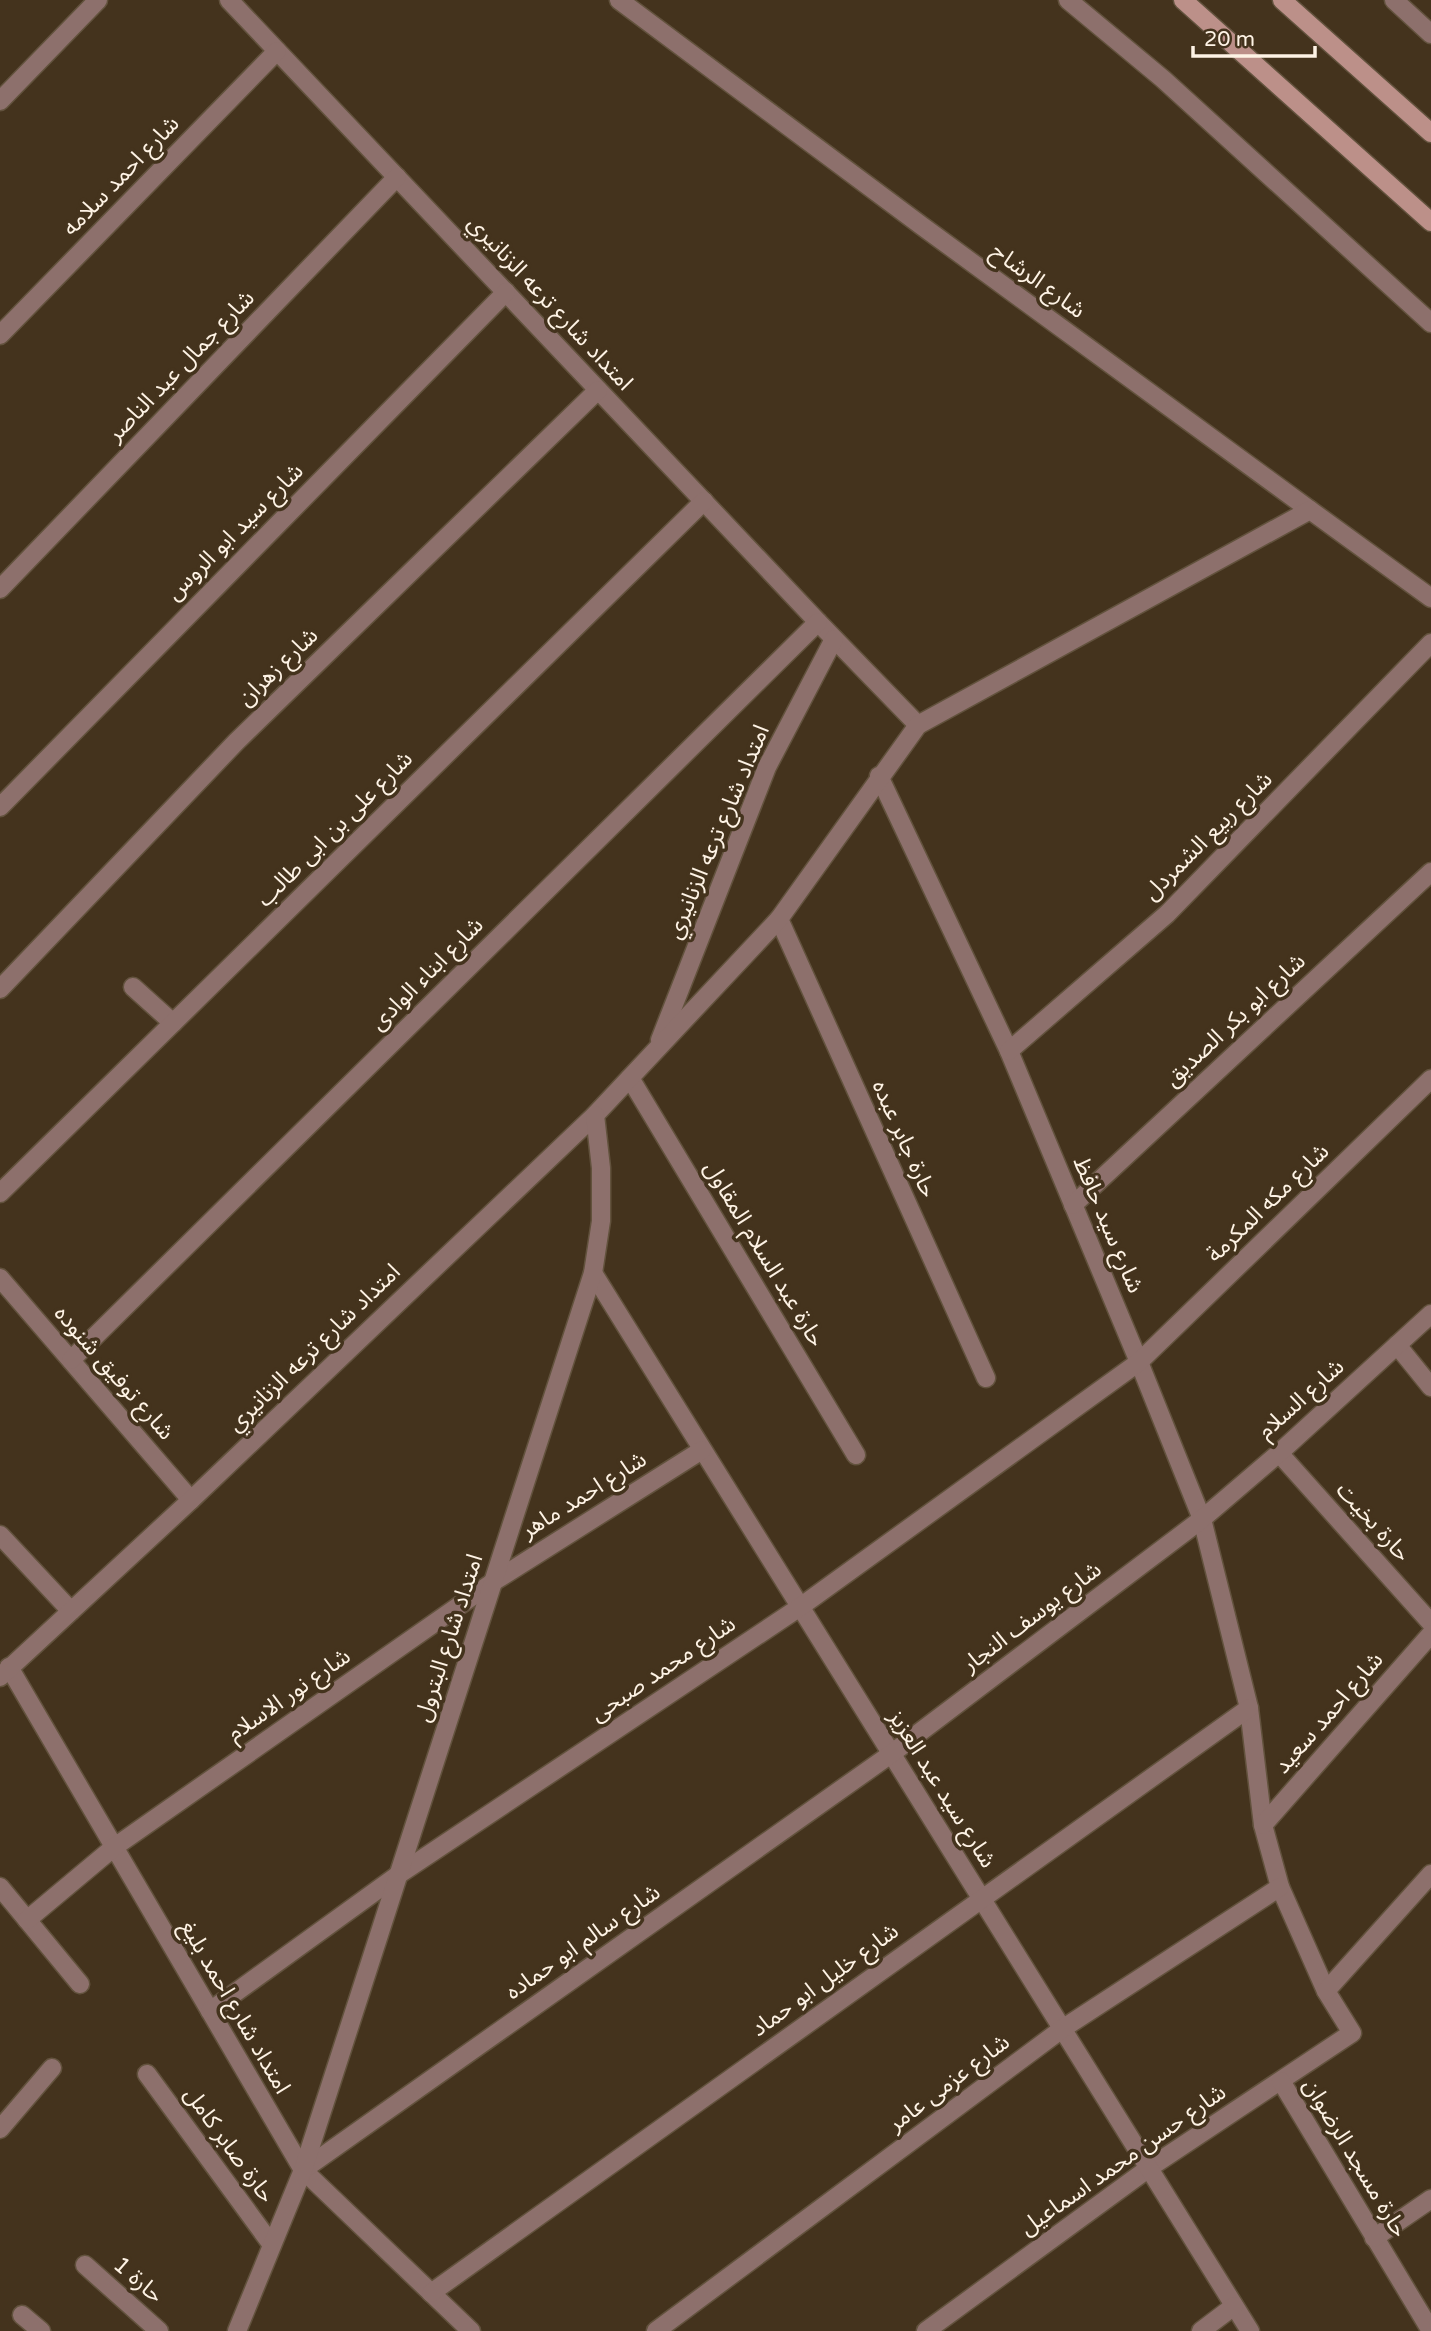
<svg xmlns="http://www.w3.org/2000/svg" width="1431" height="2331" font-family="'Varela Round','Noto Sans Arabic',sans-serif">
	<rect width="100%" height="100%" fill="#44331d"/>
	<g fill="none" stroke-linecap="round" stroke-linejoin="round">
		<!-- service casing -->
		<g stroke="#62523d" stroke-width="21">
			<path id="service" d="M619,0L922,226L1310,510"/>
		</g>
		<!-- minor casing -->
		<g stroke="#62523d" stroke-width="21">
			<g id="minor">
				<path d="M229,0L818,622L918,725"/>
				<path d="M0,101L98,0"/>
				<path d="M0,335L277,51"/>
				<path d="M0,589L397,177"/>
				<path d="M879,776L1009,1051L1139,1362L1202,1519L1249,1708L1263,1825L1280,1887L1326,1991L1352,2033L1149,2168L926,2331"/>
				<path d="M0,807L506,292"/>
				<path d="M779,919L986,1378"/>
				<path d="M133,987L173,1023"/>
				<path d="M0,989L236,742L598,390"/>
				<path d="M660,1040L767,767L834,639"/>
				<path d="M1009,1051L1167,914L1431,643"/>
				<path d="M630,1078L856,1455"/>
				<path d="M0,1193L704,501"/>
				<path d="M1073,1205L1431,872"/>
				<path d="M593,1273L1250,2331"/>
				<path d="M0,1278L191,1500"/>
				<path d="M1397,1345L1431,1387"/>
				<path d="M71,1360L818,622"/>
				<path d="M1279,1453L1431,1623"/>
				<path d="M0,1535L71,1611"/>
				<path d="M9,1667L303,2170L471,2331"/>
				<path d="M0,1677L191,1500L595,1115L779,919L918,725L1310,510L1431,598"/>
				<path d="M1263,1825L1431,1634"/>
				<path d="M0,1887L80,1984"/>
				<path d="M27,1920L113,1848L493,1582L702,1450"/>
				<path d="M1326,1991L1431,1874"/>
				<path d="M210,2011L398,1875L800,1607L1139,1362L1431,1079"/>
				<path d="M147,2074L272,2245"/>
				<path d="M1281,2081L1431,2331"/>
				<path d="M0,2129L52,2068"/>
				<path d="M303,2170L891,1754L1202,1519L1279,1453L1431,1314"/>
				<path d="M1374,2238L1431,2199"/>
				<path d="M85,2265L159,2331"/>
				<path d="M431,2293L1249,1708"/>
				<path d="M22,2315L41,2331"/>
				<path d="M237,2331L303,2170L593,1273L601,1221V1168L595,1115"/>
				<path d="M656,2331L1062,2029L1280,1887"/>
				<path d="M1201,2331L1234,2306"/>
			</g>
		</g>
		<!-- tertiary casing -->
		<g stroke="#62523d" stroke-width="21">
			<g id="tertiary">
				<path d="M1068,0L1163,79L1431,323"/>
				<path d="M1394,0L1431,34"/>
			</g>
		</g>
		<!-- secondary casing -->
		<g stroke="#62523d" stroke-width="21">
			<g id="secondary">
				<path d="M1183,0L1431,222"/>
				<path d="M1282,0L1431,133"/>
			</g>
		</g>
		<!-- service -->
		<use href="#service" stroke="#8d706c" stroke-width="18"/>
		<!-- minor -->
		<use href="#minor" stroke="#8d706c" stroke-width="18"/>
		<!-- tertiary -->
		<use href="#tertiary" stroke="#8d706c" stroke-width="18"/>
		<!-- secondary -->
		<use href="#secondary" stroke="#bc9089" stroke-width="18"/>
	</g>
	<g text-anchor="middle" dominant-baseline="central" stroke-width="7" stroke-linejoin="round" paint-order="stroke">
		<!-- street labels -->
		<g font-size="23" fill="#fef3e5" stroke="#44331d">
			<text transform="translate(121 176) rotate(-46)">شارع احمد سلامه</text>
			<text transform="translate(1038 281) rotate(36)">شارع الرشاح</text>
			<text transform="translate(550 303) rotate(47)">امتداد شارع ترعه الزنانيري</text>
			<text transform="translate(181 366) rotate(-46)">شارع جمال عبد الناصر</text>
			<text transform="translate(235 532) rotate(-45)">شارع سيد ابو الروس</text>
			<text transform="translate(278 667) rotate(-44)">شارع زهران</text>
			<text transform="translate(335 829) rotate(-45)">شارع على بن ابى طالب</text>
			<text transform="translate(718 832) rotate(-67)">امتداد شارع ترعه الزنانيري</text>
			<text transform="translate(1208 836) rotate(-45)">شارع ربيع الشمردل</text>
			<text transform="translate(427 974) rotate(-45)">شارع ابناء الوادى</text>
			<text transform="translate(1235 1020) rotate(-43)">شارع ابو بكر الصديق</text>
			<text transform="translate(904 1139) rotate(66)">حارة جابر عبده</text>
			<text transform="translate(1268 1203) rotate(-44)">شارع مكه المكرمة</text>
			<text transform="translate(1108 1225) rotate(67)">شارع سيد حافظ</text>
			<text transform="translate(764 1254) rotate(59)">حارة عبد السلام المقاول</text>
			<text transform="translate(314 1348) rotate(-44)">امتداد شارع ترعه الزنانيري</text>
			<text transform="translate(114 1373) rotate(49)">شارع توفيق شنوده</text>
			<text transform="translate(1301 1399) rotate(-42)">شارع السلام</text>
			<text transform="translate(584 1495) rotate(-32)">شارع احمد ماهر</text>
			<text transform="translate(1373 1522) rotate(48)">حارة بخيت</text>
			<text transform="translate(1032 1617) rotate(-37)">شارع يوسف النجار</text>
			<text transform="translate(449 1638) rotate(-72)">امتداد شارع البترول</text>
			<text transform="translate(663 1669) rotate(-34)">شارع محمد صبحى</text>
			<text transform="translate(289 1695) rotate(-35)">شارع نور الاسلام</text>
			<text transform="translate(1329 1713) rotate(-49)">شارع احمد سعيد</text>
			<text transform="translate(942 1789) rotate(58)">شارع سيد عبد العزيز</text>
			<text transform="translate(583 1942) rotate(-35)">شارع سالم ابو حماده</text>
			<text transform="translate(825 1980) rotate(-36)">شارع خليل ابو حماد</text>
			<text transform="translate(235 2007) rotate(60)">امتداد شارع احمد بليغ</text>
			<text transform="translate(949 2083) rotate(-37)">شارع عزمى عامر</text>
			<text transform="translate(229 2145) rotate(54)">حارة صابر كامل</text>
			<text transform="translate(1355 2158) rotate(59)">حارة مسجد الرضوان</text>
			<text transform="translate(1123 2160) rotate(-35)">شارع حسن محمد اسماعيل</text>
			<text transform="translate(138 2280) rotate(41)">حارة 1</text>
		</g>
	</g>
	<!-- scale -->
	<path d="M1193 46v10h122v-10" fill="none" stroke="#fef3e5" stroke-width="3.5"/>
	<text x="1204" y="46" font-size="21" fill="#fef3e5" stroke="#44331d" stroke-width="5" paint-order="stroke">20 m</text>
</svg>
